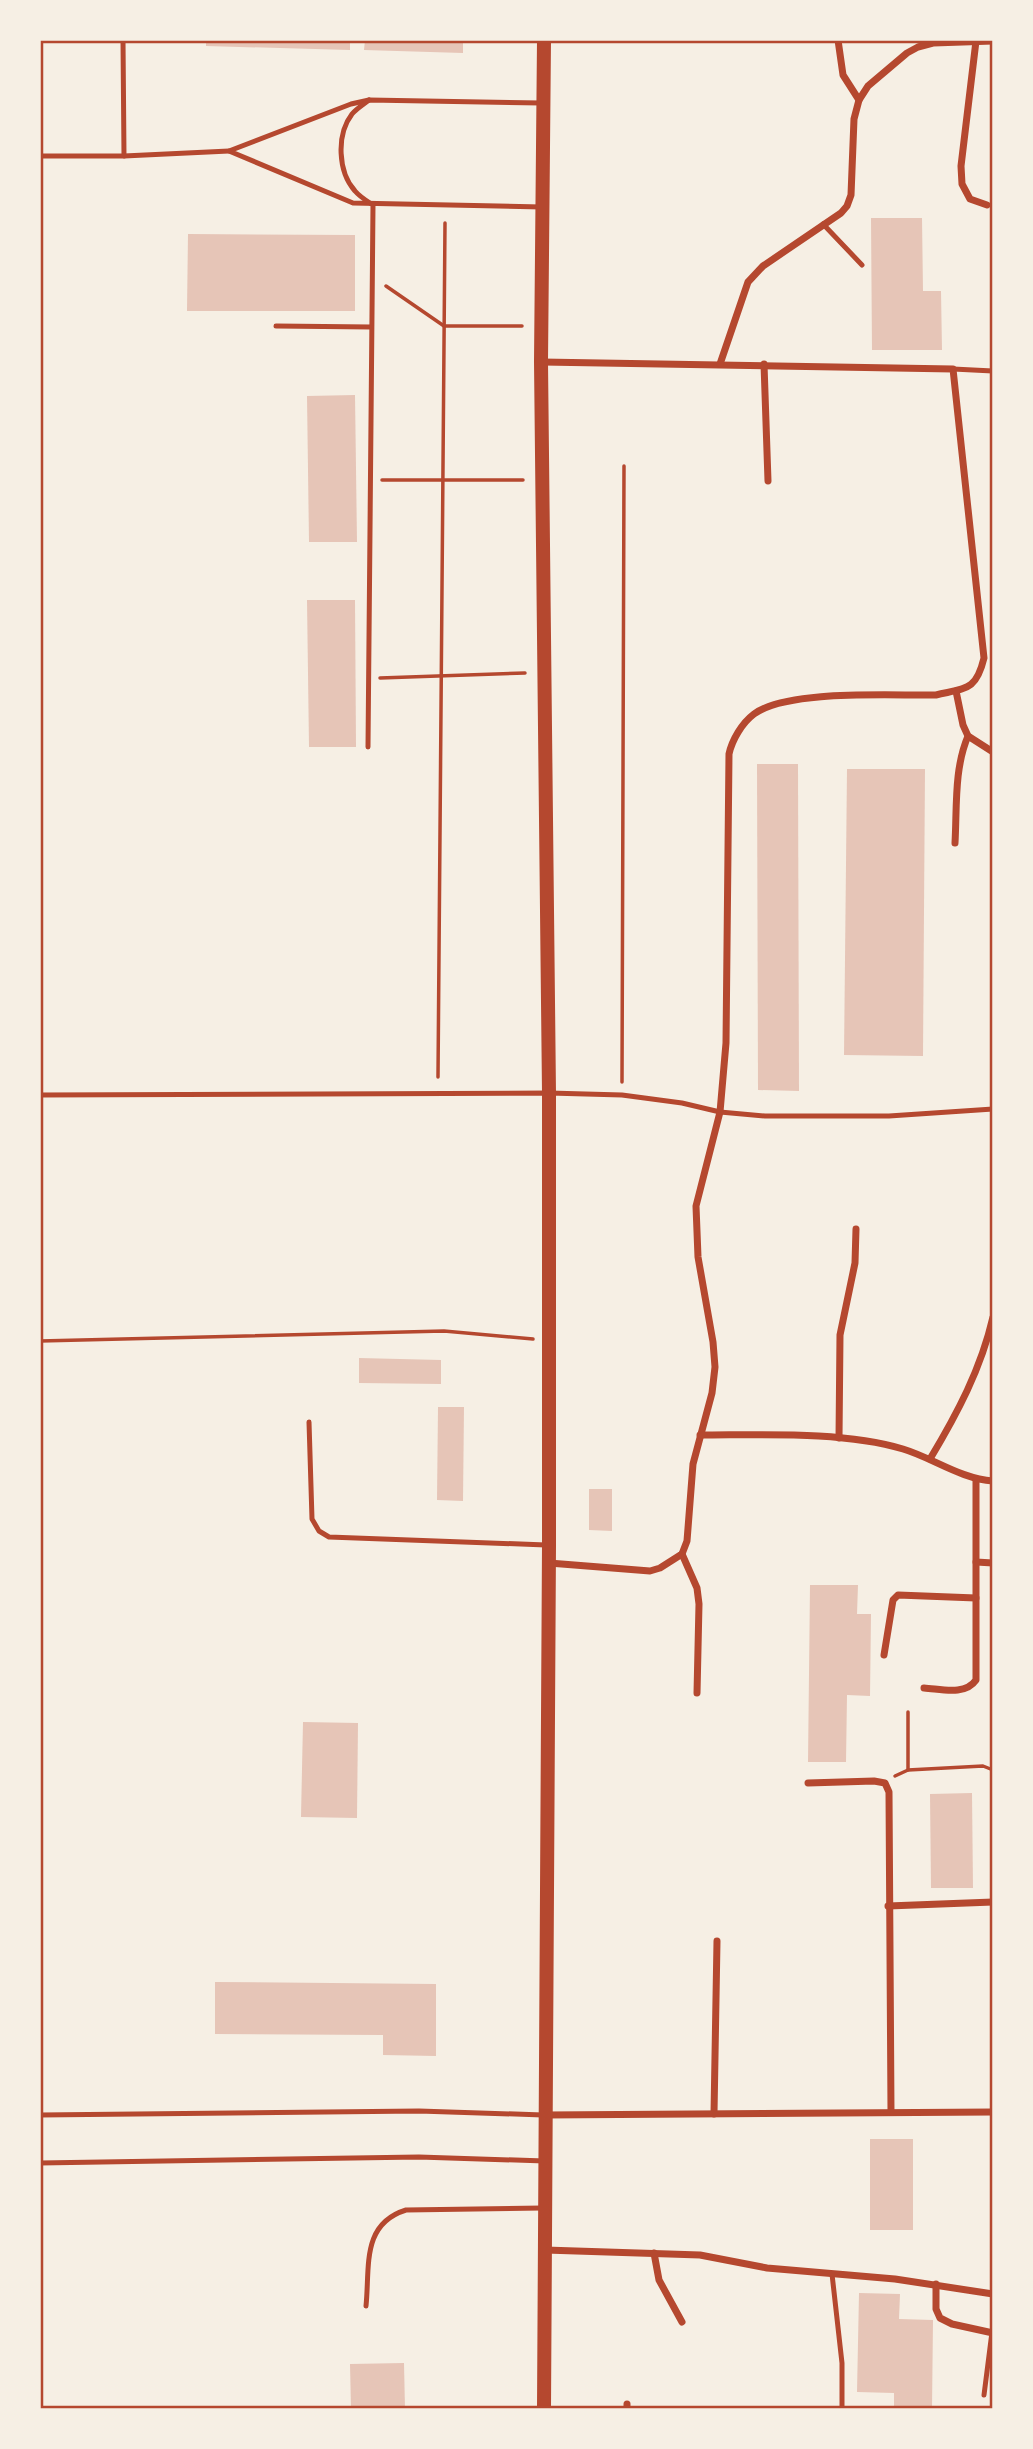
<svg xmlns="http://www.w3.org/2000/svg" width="1033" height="2449" font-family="Commissioner,sans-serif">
	<rect width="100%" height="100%" fill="#f6efe4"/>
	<!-- building -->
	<g fill="#e6c5b7">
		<path d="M206,40H350V50L206,46Z"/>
		<path d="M365,40H463V53L364,50Z"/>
		<path d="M871,218H922L923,291H941L942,350H872Z"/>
		<path d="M188,234L355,235V311H187Z"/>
		<path d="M355,395L357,542H309L307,396Z"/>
		<path d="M307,600H355L356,747H309Z"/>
		<path d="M757,764H798L799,1091L758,1090Z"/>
		<path d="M847,769H925L923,1056L844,1055Z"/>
		<path d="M359,1358L441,1360V1384L359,1383Z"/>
		<path d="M438,1407H464L463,1501L437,1500Z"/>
		<path d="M589,1489H612V1531L589,1530Z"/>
		<path d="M810,1585H858L857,1614H871L870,1696L847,1695L846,1762H808Z"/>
		<path d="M303,1722L358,1723L357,1818L301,1817Z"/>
		<path d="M972,1793L973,1888H931L930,1794Z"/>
		<path d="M215,1982L436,1984V2056L383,2055V2035L215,2034Z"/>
		<rect x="870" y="2139" width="43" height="91"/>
		<path d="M859,2293L900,2294L899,2319L933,2320L932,2409H894V2393L857,2392Z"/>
		<path d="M404,2363L405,2409H351L350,2364Z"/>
	</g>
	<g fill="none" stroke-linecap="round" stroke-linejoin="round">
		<!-- path -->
		<g stroke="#b5482f" stroke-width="3.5">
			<path d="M386,286L444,326H522"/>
			<path d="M382,480H523"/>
			<path d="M380,678L525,673"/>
			<path d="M438,1077L445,223"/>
			<path d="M622,1082L624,466"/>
			<path d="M40,1341L444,1331L533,1339"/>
			<path d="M908,1712V1770"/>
			<path d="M895,1776L908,1770L983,1766L993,1770"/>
		</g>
		<!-- service -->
		<g stroke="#b5482f" stroke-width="5">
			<path d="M123,40L124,156"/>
			<path d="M541,103L369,100L351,104L229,151L353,203L542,207"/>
			<path d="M40,156H124L229,151"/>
			<path d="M823,224L862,265"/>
			<path d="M276,326L371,327"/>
			<path d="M953,369L993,371"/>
			<path d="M368,747L373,205C367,201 360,197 355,191C338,172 336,135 352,114C356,109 364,104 369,100"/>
			<path d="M40,1095L549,1093L622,1095L682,1103L720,1112L765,1116H889L993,1109"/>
			<path d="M309,1422L312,1519L319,1531L329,1537L546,1545"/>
			<path d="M40,2115L419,2111L543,2115"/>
			<path d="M40,2163L419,2157L545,2161"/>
			<path d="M832,2274L842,2363V2409"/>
			<path d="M366,2306C370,2267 361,2224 406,2210L542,2208"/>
			<path d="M984,2395L992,2332"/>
		</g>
		<!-- minor -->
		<g stroke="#b5482f" stroke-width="7">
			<path d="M976,41L961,166L962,184L970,199L987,205"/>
			<path d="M859,100L868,86L907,53L918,47L933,43L993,41"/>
			<path d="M542,362L953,369L984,658C976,691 966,688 936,695C892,696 788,689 754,714C742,723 732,740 729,754L726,1043L720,1112L696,1206L698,1257L713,1342L715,1367L712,1393L693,1464L687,1541L682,1554L660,1568L650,1571L549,1563"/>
			<path d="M720,364L748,282L763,266L841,213L847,206L851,195L854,119L859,100L843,75L838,40"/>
			<path d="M764,364L768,481"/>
			<path d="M956,691L963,725L968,736L993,752"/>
			<path d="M955,843C957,807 954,769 968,736"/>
			<path d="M700,1435C763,1435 843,1431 903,1449C933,1458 961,1479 993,1481"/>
			<path d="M839,1438L840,1335L855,1263L856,1229"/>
			<path d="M930,1459C957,1414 981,1369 993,1317"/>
			<path d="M976,1480V1562L993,1563"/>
			<path d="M682,1554L697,1588L699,1604L697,1693"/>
			<path d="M884,1655L893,1600L898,1595L976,1598"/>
			<path d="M924,1688C941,1689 965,1696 976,1680V1562"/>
			<path d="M808,1783L874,1781L885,1783L889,1792L891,2112"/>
			<path d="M888,1906L993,1902"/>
			<path d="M714,2114L717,1941"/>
			<path d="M546,2115L993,2112"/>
			<path d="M545,2250L700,2255L767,2268L895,2279L993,2294"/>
			<path d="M654,2253L659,2280L682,2322"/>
			<path d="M936,2284V2309L940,2318L952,2324L993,2333"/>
			<path d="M627,2409V2404"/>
		</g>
		<!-- secondary -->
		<path stroke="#b5482f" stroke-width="14" d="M544,40L541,362L549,1093V1545L544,2409"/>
	</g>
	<!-- border -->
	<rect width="1033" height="2449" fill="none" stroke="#f6efe4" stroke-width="84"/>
	<rect x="42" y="42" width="949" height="2365" fill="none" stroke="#b5482f" stroke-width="2.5"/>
</svg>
